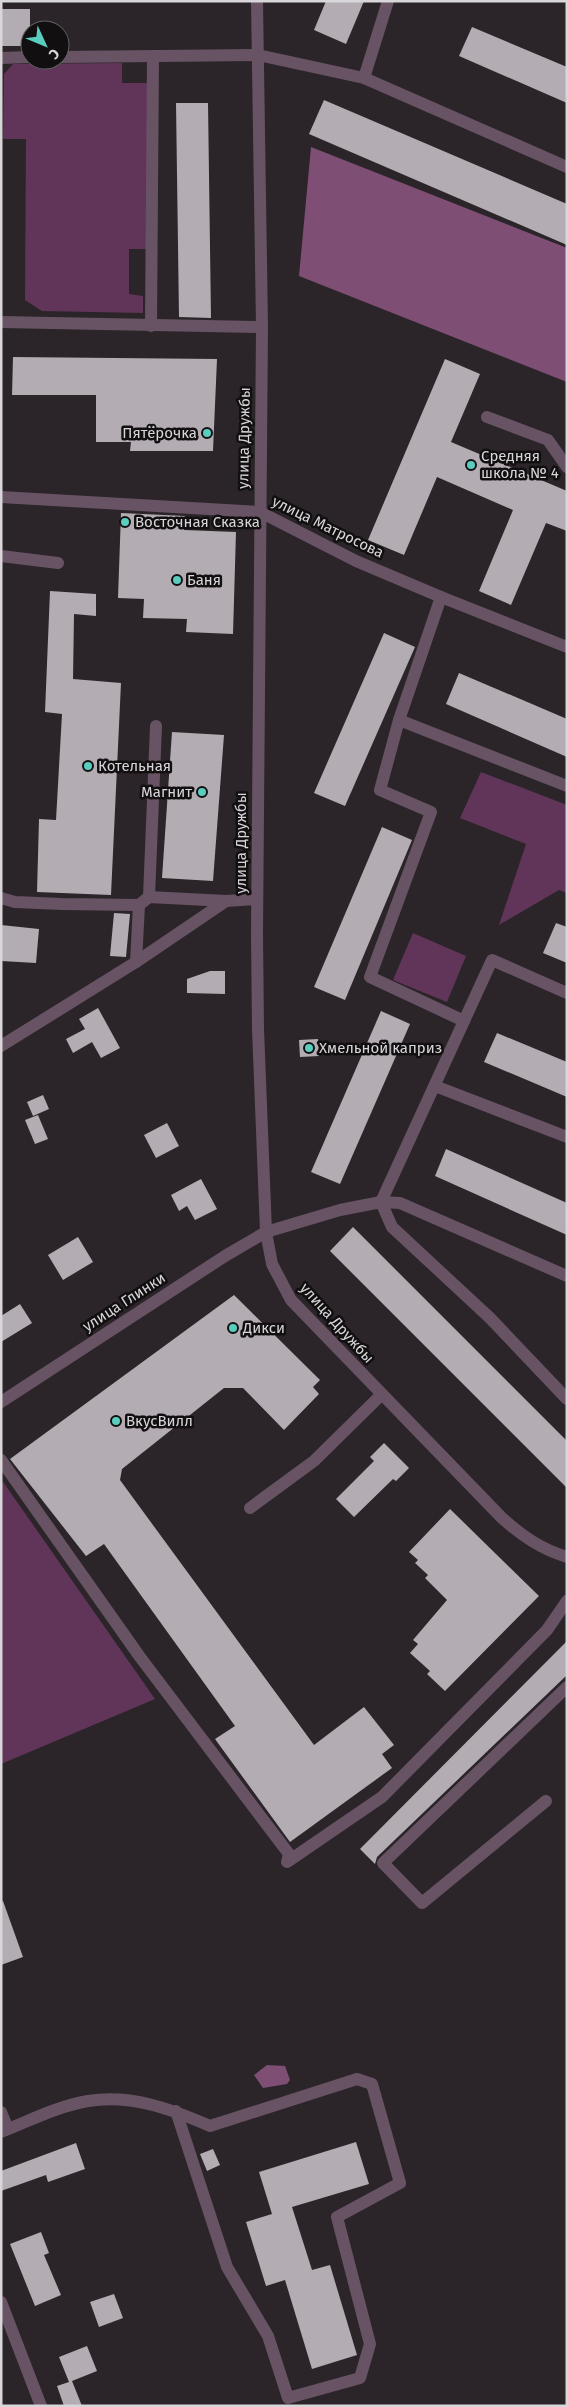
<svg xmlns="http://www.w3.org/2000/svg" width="568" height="2407" font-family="'Fira Sans',sans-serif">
	<rect width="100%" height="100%" fill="#2b2529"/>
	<!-- green -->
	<g fill="#603559">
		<path d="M122,63V83H147L148,249H129V294L143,296V313L42,311L25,300L26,139H3L4,74L13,64Z"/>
		<path d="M481,772L567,805V893L559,890L499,925L526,844L460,818Z"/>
		<path d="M413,933L466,956L447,1002L393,980Z"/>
		<path d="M1,1479L155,1699L1,1764Z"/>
	</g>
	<!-- forest -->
	<g fill="#7e4e75">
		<path d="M311,147L567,248V382L299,276Z"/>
		<path d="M267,2065L285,2066L290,2080L287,2084L263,2088L254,2075Z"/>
	</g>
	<!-- building -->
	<g fill="#b3acb2">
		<path d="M326,1H364L346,44L314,30Z"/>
		<rect x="1" y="9" width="29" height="37"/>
		<path d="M472,27L567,67V103L459,56Z"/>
		<path d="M324,100L567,204V245L309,134Z"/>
		<path d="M176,103H208L211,318L179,317Z"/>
		<path d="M13,357L217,359L213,451H130L131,442H96V395H12Z"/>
		<path d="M445,359L480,374L451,442L567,491V531L546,523L511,605L479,591L513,510L437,477L404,555L368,540Z"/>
		<path d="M121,513L185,516L184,530L236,532L233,634L186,632L187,619L143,618L144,599L118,598Z"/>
		<path d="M50,591L96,594V616L74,614L73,679L121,683L111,895L37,892L39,819L56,820L62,714L45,712Z"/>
		<path d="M384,633L415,647L345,806L314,793Z"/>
		<path d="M459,673L567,719V757L446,704Z"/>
		<path d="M172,732L224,735L213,881L162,878Z"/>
		<path d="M382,827L412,840L345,1000L314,987Z"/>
		<path d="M114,913L130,914L126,957L110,956Z"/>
		<path d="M556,923L567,927V963L543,953Z"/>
		<path d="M1,925L39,929L36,963L1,961Z"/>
		<path d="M210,971H225V994L187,993V979Z"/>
		<path d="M98,1008L120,1048L101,1058L92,1042L73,1053L66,1039L85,1029L79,1019Z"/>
		<path d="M381,1011L410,1024L340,1184L311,1172Z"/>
		<path d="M497,1033L567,1062V1097L484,1062Z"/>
		<path d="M318,1039L319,1056L300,1057L299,1040Z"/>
		<path d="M43,1095L49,1109L33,1116L27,1102Z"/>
		<path d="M38,1115L48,1139L35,1144L25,1120Z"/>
		<path d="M167,1123L179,1146L156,1158L144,1135Z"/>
		<path d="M446,1149L567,1203V1235L435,1176Z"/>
		<path d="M201,1179L217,1209L195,1220L187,1206L179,1211L171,1195Z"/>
		<path d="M353,1227L567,1441V1488L330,1251Z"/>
		<path d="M78,1237L93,1262L63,1280L48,1255Z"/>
		<path d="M234,1295L320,1380L313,1387L319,1394L284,1430L243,1388H224L122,1469L120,1480L314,1745L364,1707L394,1745L382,1754L392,1768L290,1842L215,1739L235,1726L104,1544L86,1556L10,1459Z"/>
		<path d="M20,1304L32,1323L1,1342V1316Z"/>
		<path d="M384,1443L409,1468L396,1481L393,1479L354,1517L336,1499L374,1461L370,1457Z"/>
		<path d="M450,1509L539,1596L445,1691L427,1674L430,1671L410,1653L418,1644L413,1640L447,1600L425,1578L428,1575L415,1563L418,1560L409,1552Z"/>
		<path d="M567,1641V1675L377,1857L375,1864L360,1849Z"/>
		<path d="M3,1901L23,1957L1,1965V1902Z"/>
		<path d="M356,2142L369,2184L292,2207L312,2270L330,2265L357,2355L312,2369L285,2280L266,2286L246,2222L272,2214L259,2172Z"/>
		<path d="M76,2143L85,2169L48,2182L46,2175L1,2191V2171Z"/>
		<path d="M213,2149L220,2165L207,2171L200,2154Z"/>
		<path d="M41,2232L49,2253L44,2255L61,2295L35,2306L10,2244Z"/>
		<path d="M114,2294L123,2318L99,2327L90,2302Z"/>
		<path d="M87,2346L97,2371L72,2381L82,2406H64L57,2386L69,2382L59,2357Z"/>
	</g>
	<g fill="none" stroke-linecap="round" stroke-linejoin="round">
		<!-- minor -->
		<g stroke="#685364" stroke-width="12">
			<path d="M257,1L262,327L257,934L258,1029L266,1232L272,1264L291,1300L502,1518C522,1536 541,1549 567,1557"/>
			<path d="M60,57L258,55L364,78L567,167"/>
			<path d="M1,58L30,57"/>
			<path d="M364,78L388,1"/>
			<path d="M1,322L262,327"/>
			<path d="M151,326L153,56"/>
			<path d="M487,417L548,440L567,467"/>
			<path d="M1,497L260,512L356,561L441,597L567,647"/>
			<path d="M1,556L58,563"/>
			<path d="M441,597L399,720L567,786"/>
			<path d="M399,720L380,790L431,812L370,977L464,1021L381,1202L392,1227L490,1318L567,1399"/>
			<path d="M149,897L156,726"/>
			<path d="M1,898L15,902L62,904L139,905L149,897L226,901L257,899"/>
			<path d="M136,962L139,905"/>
			<path d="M464,1021L492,960L567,993"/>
			<path d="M1,1046L136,962L226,901"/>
			<path d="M435,1086L567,1137"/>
			<path d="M1,1402L225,1256L266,1232L340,1210L381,1202L400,1203L567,1276"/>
			<path d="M1,1460L140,1657L289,1854L287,1862L382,1797L547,1630L567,1601"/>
			<path d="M250,1508L314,1461L381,1395"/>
			<path d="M546,1801L422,1903L383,1863L567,1687"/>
			<path d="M1,2112L8,2129"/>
			<path d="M1,2132C29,2121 58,2106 88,2101C131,2094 171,2109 210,2126L357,2079L372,2084L400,2183L337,2217L370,2344L360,2378L288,2398L268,2336L227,2267L176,2111"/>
			<path d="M1,2302L41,2406"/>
		</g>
	</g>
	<!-- markers -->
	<g fill="#59cebe" stroke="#120f11" stroke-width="2">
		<circle cx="207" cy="433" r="5"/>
		<circle cx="471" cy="465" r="5"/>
		<circle cx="125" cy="522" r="5"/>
		<circle cx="177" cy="580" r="5"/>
		<circle cx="88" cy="766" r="5"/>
		<circle cx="202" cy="792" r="5"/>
		<circle cx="309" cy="1048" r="5"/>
		<circle cx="233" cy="1328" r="5"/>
		<circle cx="116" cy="1421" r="5"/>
	</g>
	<g text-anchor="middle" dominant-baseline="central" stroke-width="5" stroke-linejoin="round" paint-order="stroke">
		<!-- poi labels -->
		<g font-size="15" fill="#d9d6d9" stroke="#120f11" text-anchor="start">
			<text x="197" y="433" text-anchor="end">Пятёрочка</text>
			<text x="481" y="456">Средняя<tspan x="481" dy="17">школа № 4</tspan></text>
			<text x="135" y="522">Восточная Сказка</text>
			<text x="187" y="580">Баня</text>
			<text x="98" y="766">Котельная</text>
			<text x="192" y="792" text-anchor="end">Магнит</text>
			<text x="319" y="1048">Хмельной каприз</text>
			<text x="243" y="1328">Дикси</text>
			<text x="126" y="1421">ВкусВилл</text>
		</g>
		<!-- street labels -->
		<g font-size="15" fill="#d9d6d9" stroke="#120f11">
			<text transform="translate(244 438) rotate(-89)">улица Дружбы</text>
			<text transform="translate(328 527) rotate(26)">улица Матросова</text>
			<text transform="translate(241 843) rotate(-90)">улица Дружбы</text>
			<text transform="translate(124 1302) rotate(-33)">улица Глинки</text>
			<text transform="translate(337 1323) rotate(48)">улица Дружбы</text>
		</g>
	</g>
	<!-- border -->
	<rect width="568" height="2407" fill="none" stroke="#d9d6d9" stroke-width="5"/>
	<!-- north arrow -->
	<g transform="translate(45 45) rotate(134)"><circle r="24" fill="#120f11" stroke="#625f61"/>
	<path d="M0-4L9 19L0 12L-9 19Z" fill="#59cebe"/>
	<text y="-8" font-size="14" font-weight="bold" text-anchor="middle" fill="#d9d6d9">С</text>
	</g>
</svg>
